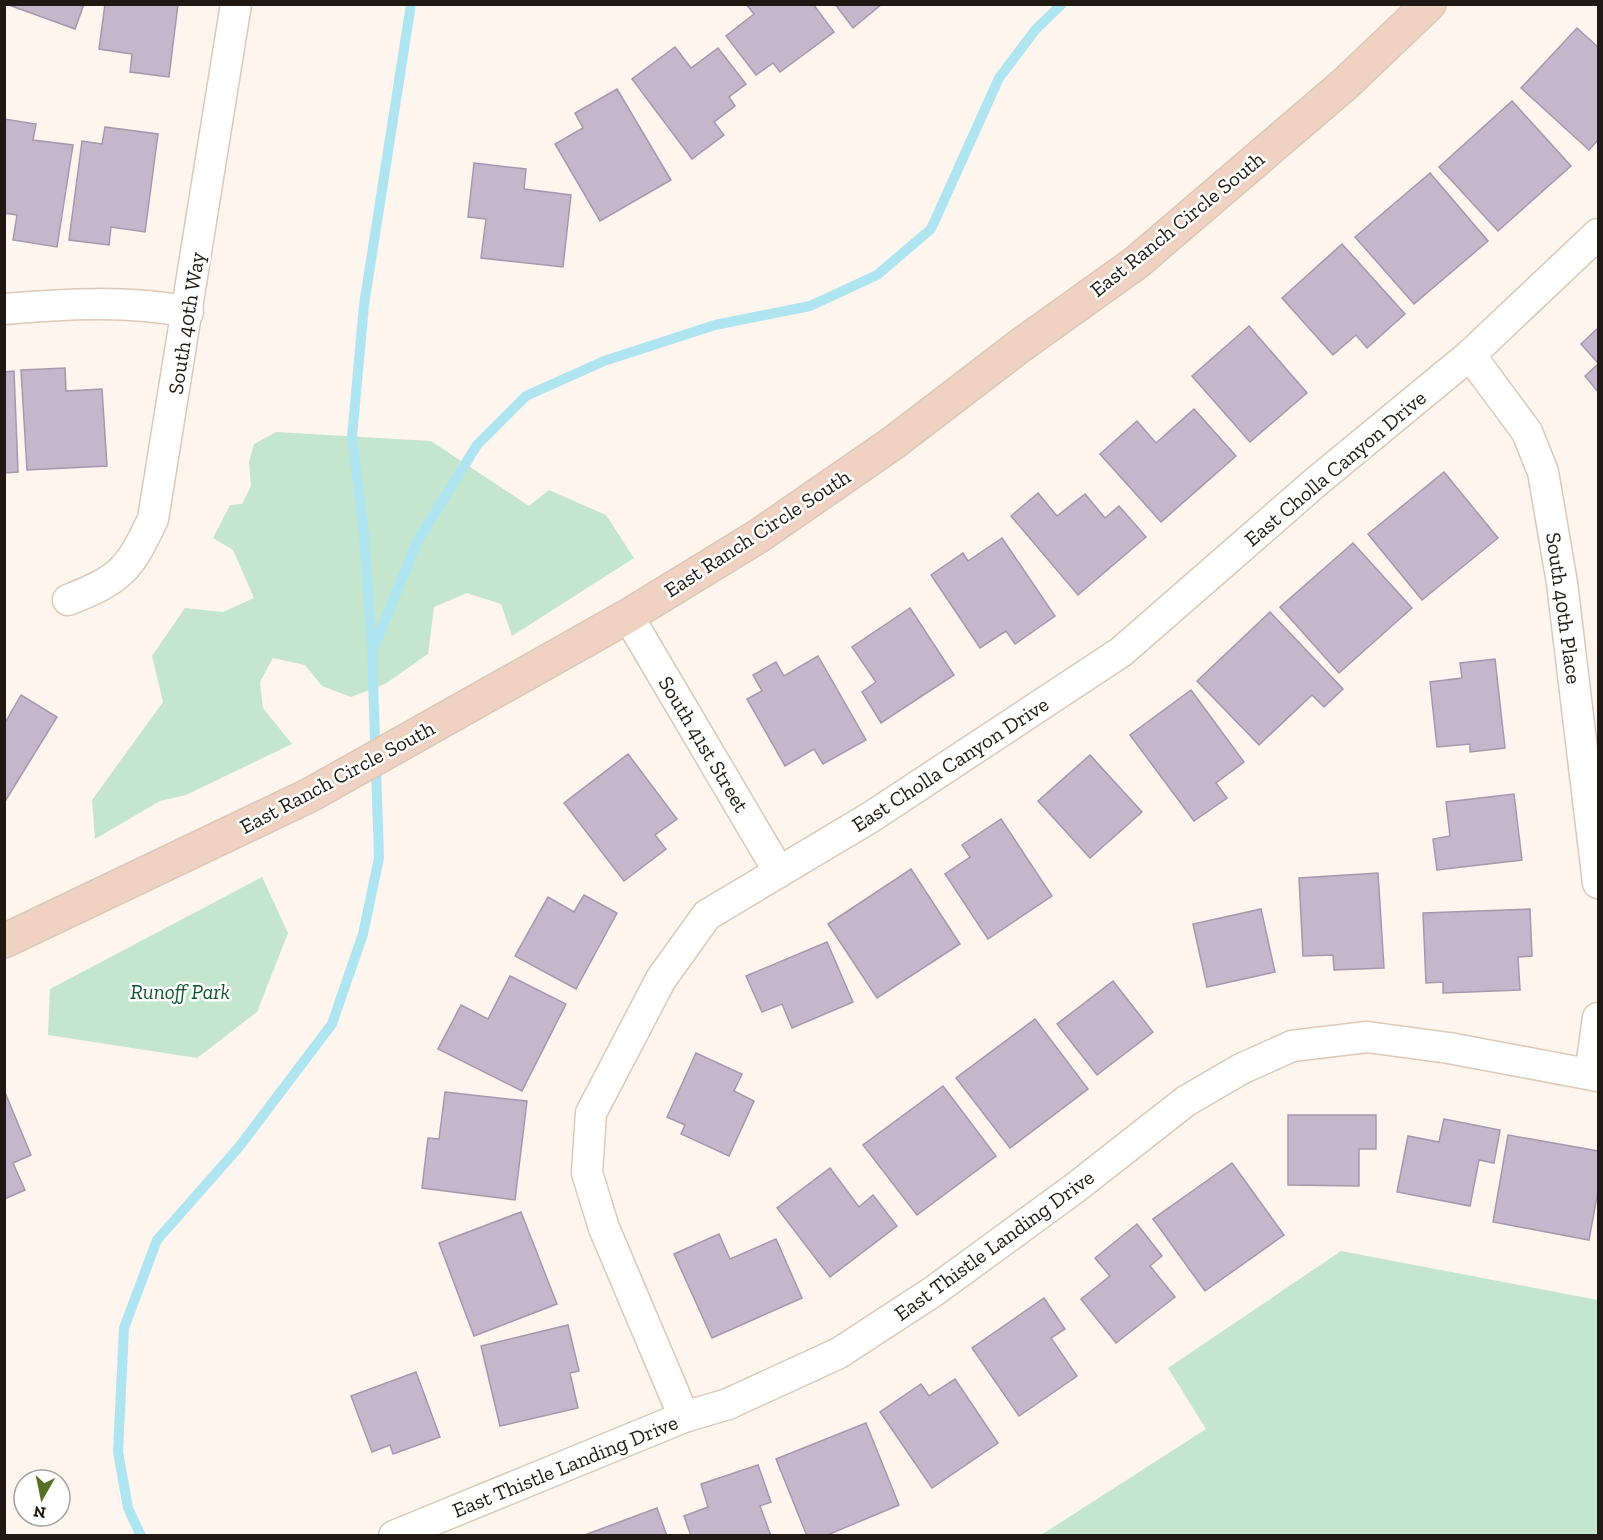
<svg xmlns="http://www.w3.org/2000/svg" width="1603" height="1540" font-family="'Zilla Slab',serif">
	<rect width="100%" height="100%" fill="#fef5ee"/>
	<!-- green -->
	<g fill="#c4e5ce">
		<path d="M276,432L431,441L529,506L549,490L606,515L634,558L512,636L501,604L467,593L434,607L428,654L385,684L351,697L322,686L305,665L273,658L260,682L263,708L292,744L186,795L160,801L95,839L92,800L163,702L152,656L185,608L223,612L254,598L233,550L213,538L230,505L242,504L251,486L249,462L254,444Z"/>
		<path d="M262,877L288,933L257,1012L197,1058L48,1035L50,989Z"/>
		<path d="M1341,1251L1598,1300V1535H1041L1206,1429L1168,1368Z"/>
	</g>
	<g fill="none" stroke-linecap="round" stroke-linejoin="round">
		<!-- stream -->
		<g stroke="#afe5f1" stroke-width="10">
			<path d="M374,647L417,542L477,445L526,396L604,361L715,325L810,306L877,275L931,229L999,78L1036,29L1062,4"/>
			<path d="M141,1536L128,1508L118,1452L124,1328L157,1240L239,1147L332,1024L363,934L379,858L372,650L364,534L352,437L364,305L411,4"/>
		</g>
	</g>
	<!-- building -->
	<g fill="#c4b7cc" stroke="#a598ac" stroke-width="1.5">
		<path d="M6,4H84L75,29Z"/>
		<path d="M105,4H178L169,77L130,72L132,54L99,49Z"/>
		<path d="M746,4H813L834,32L780,72L773,63L756,75L726,36L754,14Z"/>
		<path d="M835,4H882L853,28Z"/>
		<path d="M1577,28L1598,47V140L1589,150L1521,88Z"/>
		<path d="M675,47L691,68L718,48L746,84L729,97L735,106L714,122L724,135L692,159L632,79Z"/>
		<path d="M617,89L671,180L600,221L555,144L583,128L575,113Z"/>
		<path d="M1512,101L1571,166L1498,231L1439,167Z"/>
		<path d="M4,119L36,124L33,140L73,145L57,247L13,240L17,215L4,213Z"/>
		<path d="M105,127L158,134L145,232L111,227L109,245L69,240L82,141L102,144Z"/>
		<path d="M474,163L526,169L524,189L571,195L563,267L481,258L486,219L468,217Z"/>
		<path d="M1430,173L1488,241L1414,304L1355,237Z"/>
		<path d="M1342,244L1405,314L1367,348L1356,335L1333,355L1282,298Z"/>
		<path d="M1249,326L1307,393L1250,442L1192,376Z"/>
		<path d="M1598,328V363L1581,344Z"/>
		<path d="M1598,364V392L1585,376Z"/>
		<path d="M65,368L66,391L102,389L107,466L27,470L21,370Z"/>
		<path d="M14,371L18,472L4,473V372Z"/>
		<path d="M1194,409L1236,456L1161,522L1100,454L1137,421L1156,443Z"/>
		<path d="M1444,472L1498,538L1422,600L1368,534Z"/>
		<path d="M1038,493L1057,516L1085,494L1105,518L1119,506L1146,537L1078,595L1011,516Z"/>
		<path d="M1002,538L1055,616L1015,644L1006,631L980,648L931,575L963,553L968,561Z"/>
		<path d="M1353,543L1412,608L1339,673L1280,607Z"/>
		<path d="M910,608L954,675L881,723L862,692L876,682L852,647Z"/>
		<path d="M1270,612L1343,689L1324,707L1312,695L1259,745L1197,681Z"/>
		<path d="M818,656L866,740L823,764L814,749L785,766L747,699L762,691L753,675L776,662L784,676Z"/>
		<path d="M1495,659L1505,748L1470,752V744L1437,747L1430,682L1462,678L1460,663Z"/>
		<path d="M1191,690L1244,762L1216,783L1227,798L1194,821L1130,735Z"/>
		<path d="M21,695L57,717L4,803V720L6,721Z"/>
		<path d="M628,754L677,819L655,835L666,849L624,881L564,803Z"/>
		<path d="M1090,755L1142,812L1090,858L1038,801Z"/>
		<path d="M1514,794L1522,860L1437,870L1433,839L1450,836L1446,802Z"/>
		<path d="M1001,819L1052,896L988,939L945,874L970,857L962,845Z"/>
		<path d="M911,869L960,944L877,998L828,924Z"/>
		<path d="M1378,873L1384,968L1334,970L1333,955L1303,956L1299,878Z"/>
		<path d="M584,895L617,913L576,989L515,956L548,897L574,912Z"/>
		<path d="M1261,909L1275,972L1207,987L1193,924Z"/>
		<path d="M1530,909L1532,956L1518,957L1520,990L1443,993V982L1426,983L1423,913Z"/>
		<path d="M827,942L853,1002L792,1028L782,1004L762,1012L746,976Z"/>
		<path d="M510,976L566,1004L522,1091L438,1049L461,1005L488,1019Z"/>
		<path d="M1113,981L1153,1032L1097,1075L1057,1024Z"/>
		<path d="M1035,1019L1088,1089L1010,1148L956,1078Z"/>
		<path d="M696,1053L742,1074L734,1091L754,1101L729,1156L681,1134L685,1125L667,1117Z"/>
		<path d="M943,1086L996,1156L917,1215L863,1145Z"/>
		<path d="M4,1090L31,1155L13,1163L25,1190L4,1199Z"/>
		<path d="M445,1092L527,1101L515,1200L422,1188L428,1138L439,1139Z"/>
		<path d="M1288,1115H1376V1149H1359V1186L1288,1185Z"/>
		<path d="M1444,1119L1500,1130L1494,1163L1479,1160L1470,1206L1397,1192L1408,1136L1439,1142Z"/>
		<path d="M1508,1135L1598,1151V1191L1589,1240L1493,1222Z"/>
		<path d="M1232,1163L1284,1235L1205,1291L1153,1219Z"/>
		<path d="M830,1168L859,1207L873,1195L897,1226L830,1277L777,1208Z"/>
		<path d="M521,1212L557,1304L474,1336L439,1243Z"/>
		<path d="M1137,1224L1162,1256L1150,1266L1175,1297L1116,1343L1081,1299L1110,1276L1095,1258Z"/>
		<path d="M719,1234L730,1259L776,1239L802,1298L712,1338L674,1254Z"/>
		<path d="M1044,1298L1065,1329L1051,1338L1077,1376L1019,1416L972,1348Z"/>
		<path d="M568,1325L579,1371L570,1373L578,1408L500,1426L481,1346Z"/>
		<path d="M416,1372L440,1437L393,1454L390,1445L372,1452L351,1396Z"/>
		<path d="M955,1379L998,1443L932,1488L880,1412L921,1384L929,1396Z"/>
		<path d="M866,1423L899,1505L825,1536H807L776,1459Z"/>
		<path d="M758,1465L771,1502L760,1506L771,1536H691L684,1516L708,1507L701,1484Z"/>
		<path d="M657,1508L667,1536H582Z"/>
	</g>
	<g fill="none" stroke-linecap="round" stroke-linejoin="round">
		<!-- street casing -->
		<g stroke="#dcc8b7" stroke-width="33">
			<g id="street">
				<path d="M4,309C65,304 128,300 188,312"/>
				<path d="M1470,355L1527,432L1543,472L1562,583L1598,883"/>
				<path d="M68,600C121,579 129,570 153,519L236,4"/>
				<path d="M628,616L779,872"/>
				<path d="M1590,1074L1598,1018"/>
				<path d="M684,1417L604,1228L587,1173L591,1113L661,979L707,915L871,817L1121,652L1317,481L1470,355L1598,234"/>
				<path d="M394,1536L684,1417L728,1404L839,1353L934,1291L1075,1188L1186,1101L1241,1069L1292,1046L1367,1037L1449,1048L1598,1076"/>
			</g>
		</g>
		<!-- secondary casing -->
		<g stroke="#dcc8b7" stroke-width="36">
			<path id="secondary" d="M4,941L310,795L628,616L760,535L893,443L1021,345L1137,262L1345,84L1429,4"/>
		</g>
		<!-- street -->
		<use href="#street" stroke="#fff" stroke-width="30"/>
		<!-- secondary -->
		<use href="#secondary" stroke="#efd2c1" stroke-width="33"/>
	</g>
	<g text-anchor="middle" dominant-baseline="central" stroke-width="5" stroke-linejoin="round" paint-order="stroke">
		<!-- street labels -->
		<g font-size="21" fill="#201913" stroke="#fff">
			<text transform="translate(1177 224) rotate(-39)">East Ranch Circle South</text>
			<text transform="translate(186 323) rotate(-81)">South 40th Way</text>
			<text transform="translate(1335 468) rotate(-40)">East Cholla Canyon Drive</text>
			<text transform="translate(757 533) rotate(-33)">East Ranch Circle South</text>
			<text transform="translate(1564 608) rotate(82)">South 40th Place</text>
			<text transform="translate(704 744) rotate(59)">South 41st Street</text>
			<text transform="translate(950 764) rotate(-33)">East Cholla Canyon Drive</text>
			<text transform="translate(337 777) rotate(-28)">East Ranch Circle South</text>
			<text transform="translate(994 1245) rotate(-36)">East Thistle Landing Drive</text>
			<text transform="translate(565 1466) rotate(-22)">East Thistle Landing Drive</text>
		</g>
		<!-- park labels -->
		<g font-size="21" font-style="italic" fill="#0f5331" stroke="#fff">
			<text x="180" y="991">Runoff Park</text>
		</g>
	</g>
	<!-- border -->
	<rect width="1603" height="1540" fill="none" stroke="#201913" stroke-width="12"/>
	<!-- north arrow -->
	<g transform="translate(42 1498) rotate(189)"><circle r="28" fill="#ffffff" stroke="#a6a3a1" stroke-width="1.5"/>
	<path d="M0-4.5L10 22L0 15L-10 22Z" fill="#577226"/>
	<text y="-9" font-size="16" font-weight="bold" text-anchor="middle" fill="#201913">N</text>
	</g>
</svg>
